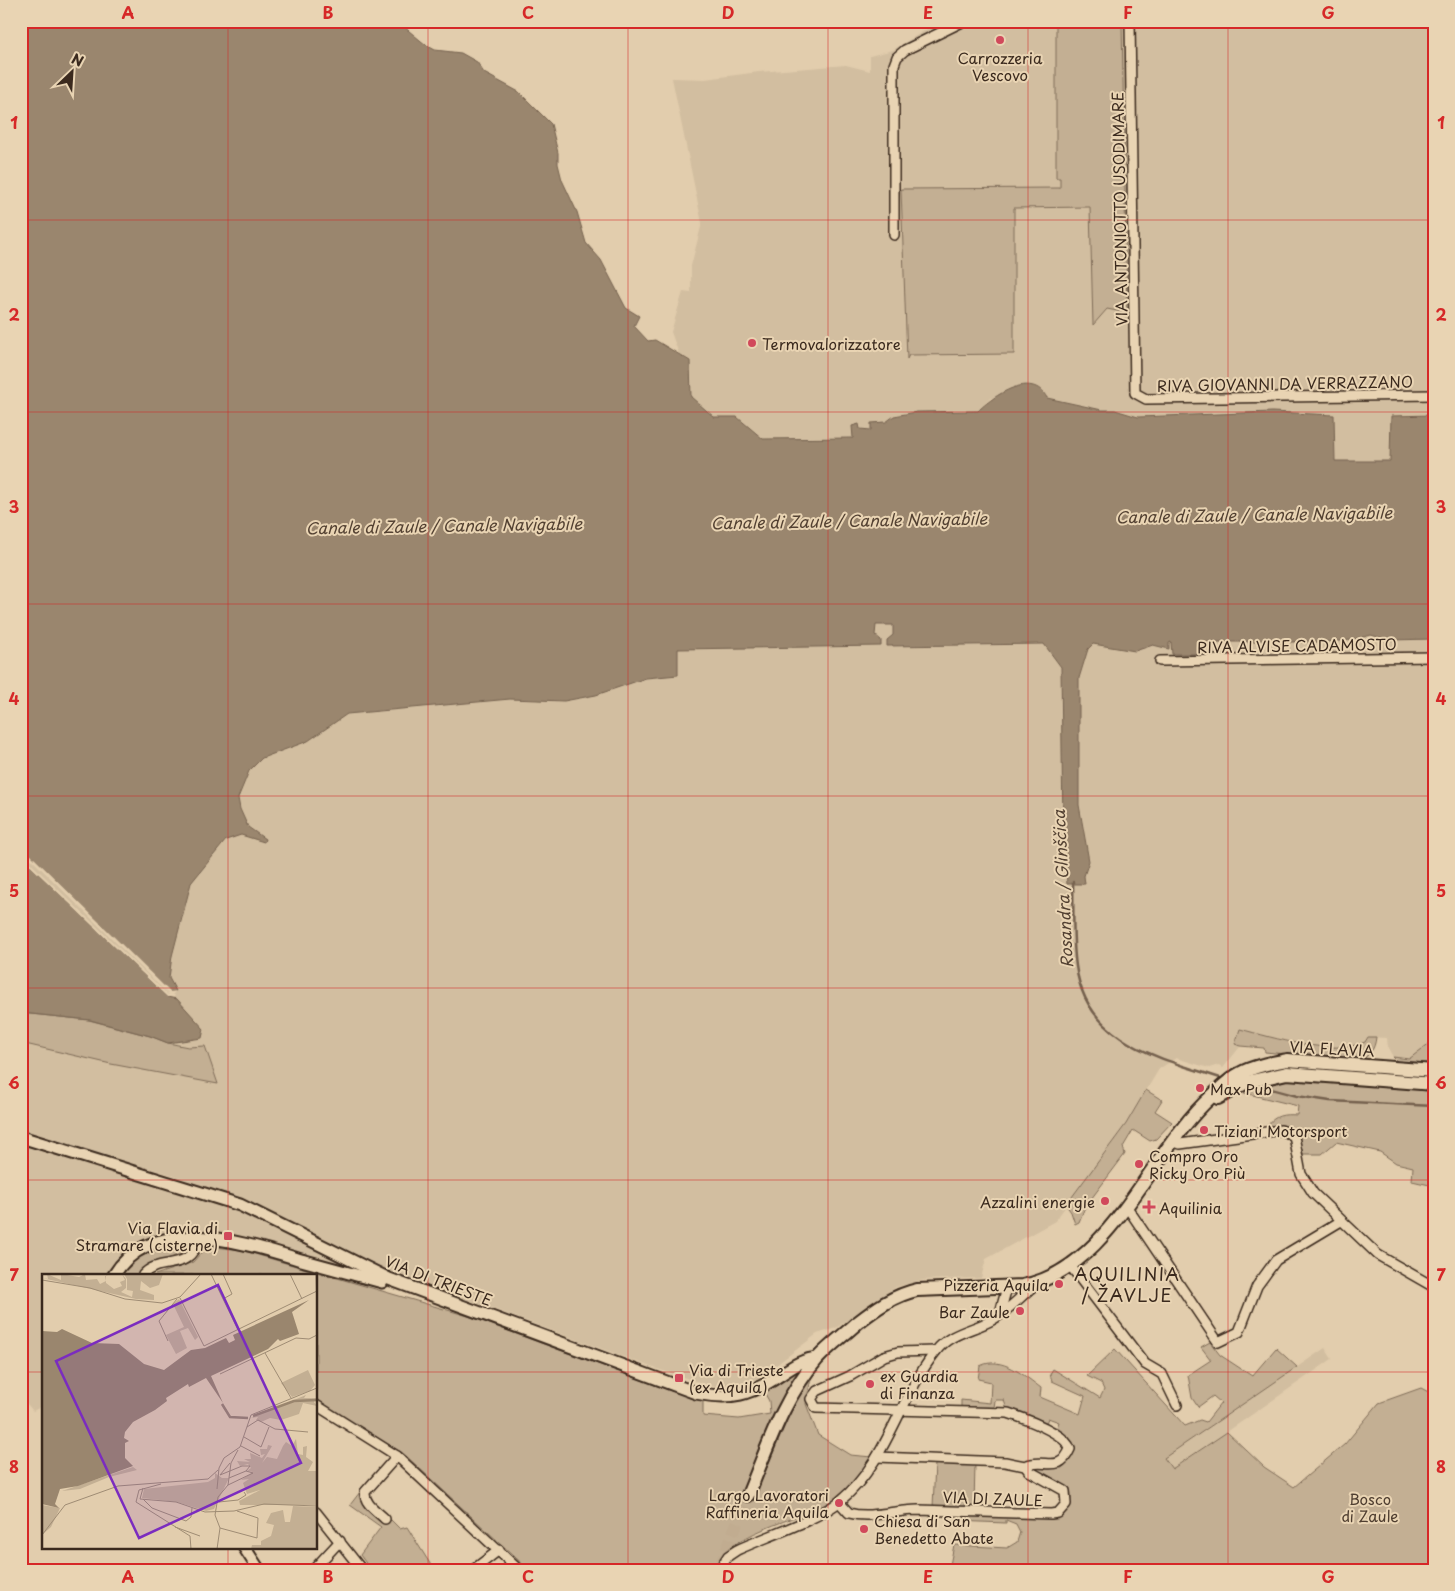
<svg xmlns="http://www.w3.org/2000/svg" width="1455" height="1591" font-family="'Playpen Sans',sans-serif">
	<rect width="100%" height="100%" fill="#e2cdad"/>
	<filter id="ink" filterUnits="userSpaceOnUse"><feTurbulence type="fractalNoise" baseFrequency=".02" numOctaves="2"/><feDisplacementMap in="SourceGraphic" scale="10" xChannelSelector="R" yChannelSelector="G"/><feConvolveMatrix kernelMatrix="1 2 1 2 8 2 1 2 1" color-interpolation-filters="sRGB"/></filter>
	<g filter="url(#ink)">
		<!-- built -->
		<g fill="#d2bea0">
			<path d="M940,21H1434V415L1391,416V461L1335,462L1334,415L1272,412L1138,417L1115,410H1102L1047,398H991L978,411L917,412L894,416L886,422L871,423V430L860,429L859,425L853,426V438L763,439L737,417H714L691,397L690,361L679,354L671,332L683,292L691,293V266L702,223L672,78L705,79L759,72L846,65L870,71V56L893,50Z"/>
			<path d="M875,625H893V635L888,646L1045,644L1061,667L1063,832L1067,884H1085L1084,876L1089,860L1079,805V678L1088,649L1093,644L1135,651L1153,645L1169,649V642H1172L1173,654H1202V642H1325L1352,640L1371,635L1389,640L1434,639V1061L1393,1057L1388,1048L1387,1038L1368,1037L1365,1042L1360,1044L1334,1048L1273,1038L1243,1043L1223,1068L1219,1065L1209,1068L1176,1058L1159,1069L1126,1124L1055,1221L986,1259L981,1278L923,1280L896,1287L836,1328L817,1334L759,1378L736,1388L721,1389L654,1368L368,1263L257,1208L175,1176L21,1131V1013L90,1020L150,1036L168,1043L174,997H167L21,857V845L173,986L169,978L172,956L191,883L226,840L241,835L263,842L265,839L246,825L238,801L249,771L262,758L308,741L347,714L510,699L550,701L578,699L646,678L678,675V649L875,635Z"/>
			<path d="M21,1143L239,1210L365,1272L268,1244L221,1235L179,1232L149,1237L130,1250L108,1275H44V1405L33,1411L21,1397Z"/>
			<path d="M1325,1348L1332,1359L1172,1470L1164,1458Z"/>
		</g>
		<!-- green -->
		<g fill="#c3af93" stroke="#7f6c58">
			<path d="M1056,21H1122L1127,313L1107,309L1093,325L1090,207L1014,208V354L909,355L907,359L901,189L1060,188V178H1056Z"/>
			<path d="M21,1013L89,1020L150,1036L168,1043L188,1047L205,1046L218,1084L111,1064L21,1043Z"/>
			<path d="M1240,1029C1274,1038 1332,1056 1365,1042L1368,1037H1376C1375,1049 1369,1058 1357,1061L1265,1052L1264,1048L1240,1046L1235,1044Z"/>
			<path d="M1431,1042L1434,1043V1068L1399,1063L1393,1057L1409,1059Z"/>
			<path d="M1290,1078L1434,1089V1186L1412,1181L1413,1167L1396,1163L1380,1152L1336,1142L1322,1154H1303L1297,1131L1289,1126H1267C1275,1115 1283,1114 1297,1115L1298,1106L1240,1092L1262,1081Z"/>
			<path d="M1146,1090L1162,1100L1155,1111L1172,1122L1156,1139L1150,1141L1133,1130L1123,1147L1125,1154L1085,1207L1079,1222L1075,1224L1071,1212L1066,1205L1126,1124Z"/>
			<path d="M193,1243L189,1251L142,1268L138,1275H119C146,1247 155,1246 193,1243Z"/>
			<path d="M207,1246L241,1250L468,1316L671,1391L703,1400V1416L739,1419L770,1414L769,1401L764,1392L789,1372L803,1368L773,1419L742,1492L754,1498L794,1404L812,1373L806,1404L818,1435L850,1455L872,1457C864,1467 857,1482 846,1491C809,1522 734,1525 712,1570H529L404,1454L316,1401V1275H155L193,1262Z"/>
			<path d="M1210,1342L1220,1355L1252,1376L1276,1348L1297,1367L1164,1458L1172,1469L1227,1432L1264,1467L1294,1487L1345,1444L1379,1403L1421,1388L1434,1395V1570H949L954,1545L1007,1548L1017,1542L1020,1532L1016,1524L1006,1520V1523L955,1521V1515L1058,1518C1069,1509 1073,1502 1070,1488L1036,1472L1034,1467L1062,1468C1071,1460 1074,1452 1071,1441L1056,1430L1059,1422L1048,1418L1046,1423L1007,1410L1004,1400H995L994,1408L961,1407V1400L990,1403L991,1382L978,1379L980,1366C1001,1355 1025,1376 1041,1388L1040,1397L1080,1414L1085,1396L1052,1381L1050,1374L1053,1369L1100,1398L1104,1390L1101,1383L1087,1376L1115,1349L1185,1426L1200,1420L1206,1422L1221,1403L1213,1396L1198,1407L1192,1398L1188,1375L1211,1360L1201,1347Z"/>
			<path d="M935,1463L975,1464L974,1506L933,1507Z"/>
			<path d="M360,1492C363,1508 375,1515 387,1524L391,1520L400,1529L407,1527L434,1570H371L360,1555L381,1527L350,1505Z"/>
		</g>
		<!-- water -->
		<g fill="#9a866e" stroke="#74614e">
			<path d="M21,21H397L426,45L435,50L461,53L477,62L484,73L519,92L551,124L558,153V164L562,180L577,212L586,243L601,260L626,308L639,316L634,326L648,341L655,340L690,361L691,397L714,417H737L763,439L853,438L852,426L859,424L860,429L871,430V423L886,422L894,416L917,412L978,411C993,396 1032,369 1047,398L1102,410H1115L1138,417L1272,412L1334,415L1335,461H1390L1391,416L1434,415V639L1389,640L1371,635L1352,640L1325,642H1202L1203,654H1172L1171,642L1169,643V649L1153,645L1135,651L1093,644L1088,649L1079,678V805L1089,861L1084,876L1085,884H1067L1063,832L1061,667L1044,644L887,646V640L893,635V625H876L875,635L881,640V646L678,649V675L646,678L596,695L564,701L510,699L347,714L308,741L262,758L249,771L238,798L240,809L248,827L265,839L264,842L241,835L226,840L191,883L172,956L169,978L176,991L170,993L21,845Z"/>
			<path d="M21,857L167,997L177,999L204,1029L202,1038L168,1043L150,1036L90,1020L21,1013Z"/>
		</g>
		<!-- pier -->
		<path fill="#e2cdad" d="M21,845L170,992L176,991L172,995H175L174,997H167L21,857V854L168,995H169L21,849Z"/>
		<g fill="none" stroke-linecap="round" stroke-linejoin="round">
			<!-- stream -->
			<g stroke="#74614e" stroke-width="2.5">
				<path d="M1073,882C1074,909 1072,938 1076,966C1086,1044 1162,1058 1223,1079"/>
				<path d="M1257,1085L1297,1096L1330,1101L1434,1106"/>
			</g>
			<!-- primary-tunnel -->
			<path stroke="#c1ac90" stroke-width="12" stroke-dasharray="12 6" stroke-linecap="butt" d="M720,1567L748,1495"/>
			<!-- street casing -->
			<g stroke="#3b2a1e" stroke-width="12">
				<g id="street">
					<path d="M1130,21L1135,393L1146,399L1434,395"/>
					<path d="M894,235V65L897,57L905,50L964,21"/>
					<path d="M1160,661L1434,657"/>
					<path d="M1172,1141L1180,1144L1281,1130L1294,1136L1301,1174L1313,1193L1378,1255L1434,1287"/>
					<path d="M1127,1207L1218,1342L1239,1332L1257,1286L1276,1260L1341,1221"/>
					<path d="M1069,1264L1145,1364L1162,1374L1177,1405"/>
					<path d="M143,1275C160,1255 189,1275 199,1238"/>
					<path d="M1000,1313L1007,1287"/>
					<path d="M936,1351L898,1352L884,1356L850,1376L817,1391L811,1399L816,1408L1008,1413C1023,1418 1066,1433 1070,1449C1059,1475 1044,1457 1025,1466"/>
					<path d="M316,1405L397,1456L519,1570"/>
					<path d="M839,1502L849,1513C871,1519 895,1510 918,1510L1051,1514L1058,1513L1066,1504L1065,1491L1029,1471L1025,1466L1005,1462L877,1457"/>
					<path d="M316,1512L362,1570"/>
					<path d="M385,1519C377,1511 364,1504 365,1492L397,1456"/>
					<path d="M313,1570L340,1541"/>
					<path d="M473,1570L499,1550"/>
					<path d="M719,1570L728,1556L737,1550C765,1537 818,1520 840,1501C887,1463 899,1398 936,1351C951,1332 972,1331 992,1320C1008,1311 1022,1295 1036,1284"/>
				</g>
			</g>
			<!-- secondary casing -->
			<g stroke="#3b2a1e" stroke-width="15">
				<g id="secondary">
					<path d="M21,1137L240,1205L389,1279L696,1393C731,1400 751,1395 780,1375C792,1367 803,1359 818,1358"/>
					<path d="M114,1275C153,1211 248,1244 305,1261C330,1268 356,1275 382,1282"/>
					<path d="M244,1547L259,1570"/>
				</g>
			</g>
			<!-- primary casing -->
			<g stroke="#3b2a1e" stroke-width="16">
				<g id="primary">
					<path d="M1218,1098L1247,1082L1287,1073L1434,1084"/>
					<path d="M748,1495C767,1449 783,1398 817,1359C829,1346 844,1335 857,1323C875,1309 894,1295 917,1290L1022,1286C1111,1270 1150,1151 1212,1096C1221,1088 1229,1079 1239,1074C1254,1066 1271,1063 1287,1060L1434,1071"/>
				</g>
			</g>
			<!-- street -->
			<use href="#street" stroke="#e9d4b3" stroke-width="9"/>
			<!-- secondary -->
			<use href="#secondary" stroke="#e9d4b3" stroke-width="11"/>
			<!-- primary -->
			<use href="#primary" stroke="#e9d4b3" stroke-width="12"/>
		</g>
	</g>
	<!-- grid -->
	<path fill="none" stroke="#d62828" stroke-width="1" stroke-opacity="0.55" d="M228,21V1275M428,21V1570M628,21V1570M828,21V1570M1028,21V1570M1228,21V1570M21,220H1434M21,412H1434M21,604H1434M21,796H1434M21,988H1434M21,1180H1434M21,1372H44M316,1372H1434M228,1547V1570"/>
	<!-- markers -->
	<g fill="#d1495b" stroke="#e9d4b3" stroke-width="2">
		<circle cx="1000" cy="40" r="5"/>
		<circle cx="752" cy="343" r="5"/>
		<circle cx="1200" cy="1088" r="5"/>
		<circle cx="1204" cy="1130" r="5"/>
		<circle cx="1139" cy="1164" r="5"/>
		<circle cx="1105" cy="1201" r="5"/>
		<path d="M1146.5 1199.5h5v5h5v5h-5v5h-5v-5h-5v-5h5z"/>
		<rect x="223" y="1231" width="10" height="10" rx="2.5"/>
		<circle cx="1059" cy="1284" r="5"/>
		<circle cx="1020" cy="1311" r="5"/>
		<rect x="674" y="1373" width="10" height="10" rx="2.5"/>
		<circle cx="870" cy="1384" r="5"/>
		<circle cx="839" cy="1503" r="5"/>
		<circle cx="864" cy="1529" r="5"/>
	</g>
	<g text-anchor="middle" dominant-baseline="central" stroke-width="4" stroke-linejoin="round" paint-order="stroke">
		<!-- poi labels -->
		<g font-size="15" fill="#3b2a1e" stroke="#e9d4b3" text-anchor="start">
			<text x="1000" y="57" text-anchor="middle">Carrozzeria<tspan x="1000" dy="17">Vescovo</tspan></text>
			<text x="762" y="343">Termovalorizzatore</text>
			<text x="1210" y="1088">Max Pub</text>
			<text x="1214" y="1130">Tiziani Motorsport</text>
			<text x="1149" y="1155">Compro Oro<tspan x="1149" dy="17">Ricky Oro Più</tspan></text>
			<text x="1095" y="1201" text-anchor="end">Azzalini energie</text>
			<text x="1159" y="1207">Aquilinia</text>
			<text x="218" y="1227" text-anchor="end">Via Flavia di<tspan x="218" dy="17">Stramare (cisterne)</tspan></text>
			<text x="1049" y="1284" text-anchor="end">Pizzeria Aquila</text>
			<text x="1010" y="1311" text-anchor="end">Bar Zaule</text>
			<text x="689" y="1369">Via di Trieste<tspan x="689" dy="17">(ex Aquila)</tspan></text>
			<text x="880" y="1375">ex Guardia<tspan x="880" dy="17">di Finanza</tspan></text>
			<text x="829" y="1494" text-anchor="end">Largo Lavoratori<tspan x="829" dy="17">Raffineria Aquila</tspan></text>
			<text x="874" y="1520">Chiesa di San<tspan x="874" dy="17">Benedetto Abate</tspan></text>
		</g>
		<!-- street labels -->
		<g font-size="15" fill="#3b2a1e" stroke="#e9d4b3">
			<text transform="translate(1119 209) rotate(-91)">VIA ANTONIOTTO USODIMARE</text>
			<text transform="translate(1285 383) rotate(-1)">RIVA GIOVANNI DA VERRAZZANO</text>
			<text transform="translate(1297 645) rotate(-1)">RIVA ALVISE CADAMOSTO</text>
			<text transform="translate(1332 1048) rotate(3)">VIA FLAVIA</text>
			<text transform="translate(439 1280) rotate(21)">VIA DI TRIESTE</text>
			<text transform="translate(993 1498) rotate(2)">VIA DI ZAULE</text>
		</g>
		<!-- park labels -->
		<g font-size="15" fill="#4f3e30" stroke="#e9d4b3">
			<text x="1370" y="1498">Bosco<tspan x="1370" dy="17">di Zaule</tspan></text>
		</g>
		<!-- water labels -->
		<g font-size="16" font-style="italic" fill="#534132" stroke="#e9d4b3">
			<text transform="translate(1254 514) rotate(-1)">Canale di Zaule / Canale Navigabile</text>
			<text transform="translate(849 520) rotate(-1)">Canale di Zaule / Canale Navigabile</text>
			<text transform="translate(444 525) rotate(-1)">Canale di Zaule / Canale Navigabile</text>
			<text transform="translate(1062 889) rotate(-93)">Rosandra / Glinščica</text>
		</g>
		<!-- quarter labels -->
		<g font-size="18" letter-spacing="1" fill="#3b2a1e" stroke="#e9d4b3">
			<text x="1127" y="1273">AQUILINIA<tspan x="1127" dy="21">/ ŽAVLJE</tspan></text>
		</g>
	</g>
	<!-- overview -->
	<g transform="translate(42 1274)">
		<rect width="275" height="275" fill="#e2cdad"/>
		<path d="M5,0L19,6V0L37,3L43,0L44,6L55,5L58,10L64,7L63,2L68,0L64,2V9L72,15L80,12L78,8L83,6L80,0L84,5V14L79,18L90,23L91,17L85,16V5L82,0H121L117,11L108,14L99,7L98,16L112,21V26L94,25L0,4L6,5ZM137,25L156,63L153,66L146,54L138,57L145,74L134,80L124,61L142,53L131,30ZM266,96L273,111L268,117L250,123L239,109ZM264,121L262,124H275L272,128L275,132L261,129L257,140L239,146L228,144L219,148L214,146L216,143L209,144ZM254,165L256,180L261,181V173L265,172L264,183L271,188L266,197H275V231H198L197,227L218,216L205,220L201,209L207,205L199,206L211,198L205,197L209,194L206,190L198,192L195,187L208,188L202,185H209L208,179L220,184L223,180L219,181L218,175H225L226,171L230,172L220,189L225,183L235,185L241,172L244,168L250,172ZM91,193L95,196L67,203L38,215L20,217ZM173,199L180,204H187L172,235L164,237L135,228L100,224L102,215L166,208L173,204ZM0,231L18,234L9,253L0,261ZM251,232L275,233V275H209L210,271H219V267L229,262L232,251L224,249L229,239L241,236L243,248H248Z" fill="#c3af93"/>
		<path d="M267,26L250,38L257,60L238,67L236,65L226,75L169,102L181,129L164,104L147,113L146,110L124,124L125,127L113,136L91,148L83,158L82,164L87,167L83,169V184L91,192L36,212L18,215L13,230L17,234L0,230V57L15,58L20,55L50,69L77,70L102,90L122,96L149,76L163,74L184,64L187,69L193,66L191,61Z" fill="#9a866e"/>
		<path fill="none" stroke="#9a866e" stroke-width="2.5" d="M180,130L188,143L206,144M211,142L252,127L275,126"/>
		<path fill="none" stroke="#9f8c74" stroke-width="1" d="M169,0L196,56M181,0L190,20L181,25M248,0L260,25M274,0L275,40M0,6L48,14L83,25L120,29L138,23L159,0M138,24L162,72L275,17M126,67L117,47L135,25M223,79L249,124M178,100L254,64L267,65L275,61M205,153L216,146L233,155L266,158M202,163L219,173L227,153M199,172L218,182M188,189L178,201L200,192H208L204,197M119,210L97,216L94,228L148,262L149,275M186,211L211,199L204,197L187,204M101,214L98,225L134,228L163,238L192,237L222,230L275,232M175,215L177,194L182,184L198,173L209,141L275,114M101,225L110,234L144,247L149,243L150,234M177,228L196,226L204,221L202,218M133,253L158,262M178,254L215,264L216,244L195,237M0,261L23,231L76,212L166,205L176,196M175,275L178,254L173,241L176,223L186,211L189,189L196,176"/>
		<path fill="#7b2cbf" fill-opacity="0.15" stroke="#7b2cbf" stroke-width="2.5" d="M176,11L259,189L97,264L14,87Z"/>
		<rect width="275" height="275" fill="none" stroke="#3b2a1e" stroke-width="2.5"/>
	</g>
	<!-- margin -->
	<rect width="1455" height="1591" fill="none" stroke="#e9d4b3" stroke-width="55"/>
	<!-- north arrow -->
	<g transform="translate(72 72) rotate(25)" stroke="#e9d4b3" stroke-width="4" paint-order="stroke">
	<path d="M0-4L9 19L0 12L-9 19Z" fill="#3b2a1e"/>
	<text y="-8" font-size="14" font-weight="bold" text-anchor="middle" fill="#3b2a1e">N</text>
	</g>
	<rect x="28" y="28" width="1400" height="1536" fill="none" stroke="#d62828" stroke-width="2"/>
	<g font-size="16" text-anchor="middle" font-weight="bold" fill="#d62828">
		<text x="128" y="19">A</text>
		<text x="328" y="19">B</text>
		<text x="528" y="19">C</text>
		<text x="728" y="19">D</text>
		<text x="928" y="19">E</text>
		<text x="1128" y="19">F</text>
		<text x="1328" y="19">G</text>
		<text x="14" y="129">1</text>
		<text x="1441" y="129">1</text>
		<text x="14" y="321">2</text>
		<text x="1441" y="321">2</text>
		<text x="14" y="513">3</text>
		<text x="1441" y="513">3</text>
		<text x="14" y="705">4</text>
		<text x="1441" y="705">4</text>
		<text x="14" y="897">5</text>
		<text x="1441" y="897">5</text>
		<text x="14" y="1089">6</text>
		<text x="1441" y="1089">6</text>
		<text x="14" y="1281">7</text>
		<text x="1441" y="1281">7</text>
		<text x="14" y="1473">8</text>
		<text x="1441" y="1473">8</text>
		<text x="128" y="1583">A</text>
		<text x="328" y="1583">B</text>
		<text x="528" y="1583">C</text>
		<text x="728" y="1583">D</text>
		<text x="928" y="1583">E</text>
		<text x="1128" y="1583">F</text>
		<text x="1328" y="1583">G</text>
	</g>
</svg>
